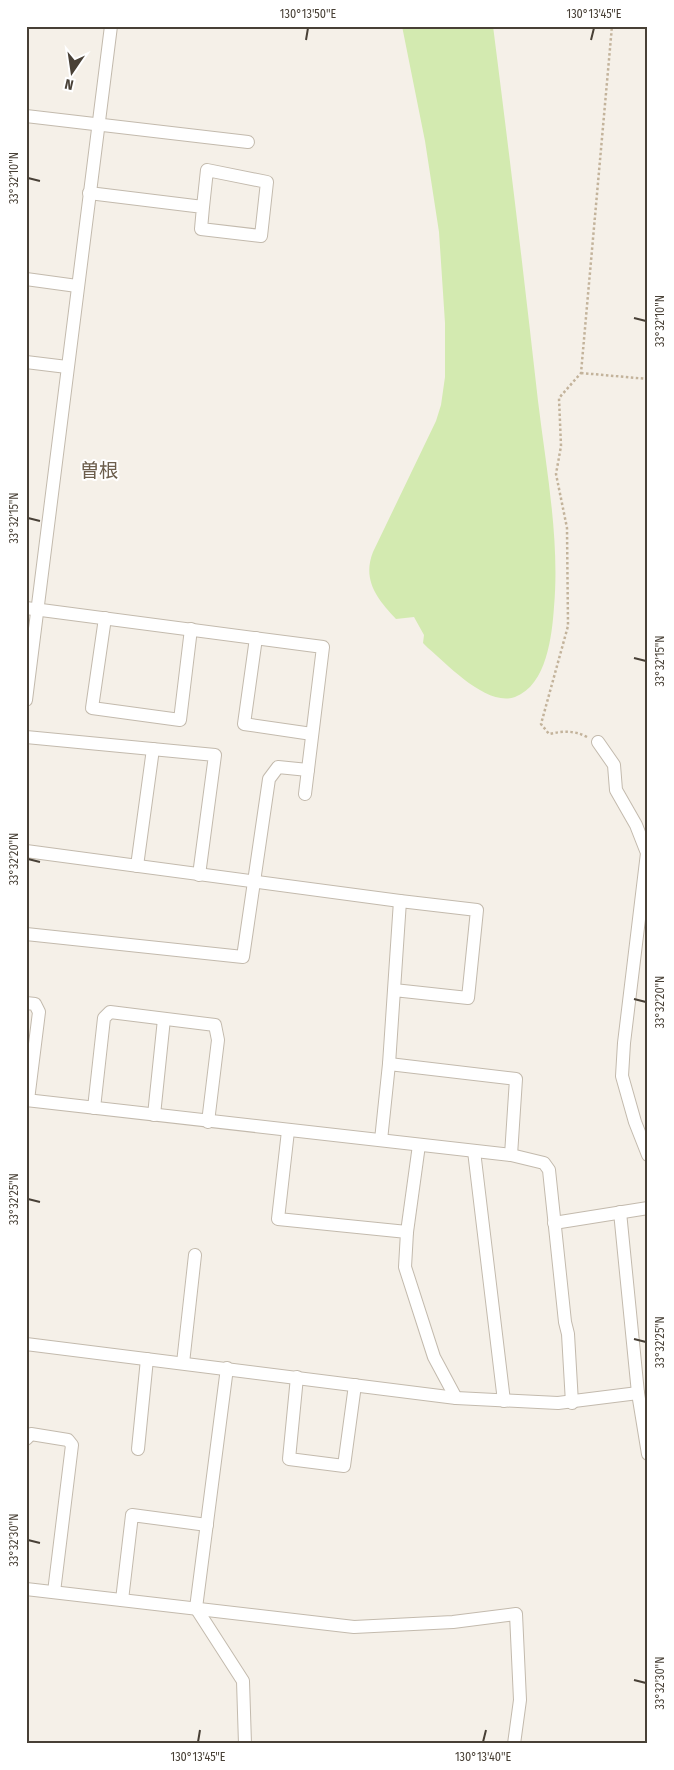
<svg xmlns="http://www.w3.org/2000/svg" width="674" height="1770" font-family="'Fira Sans Condensed','Noto Sans JP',sans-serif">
	<rect width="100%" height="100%" fill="#f5f0e8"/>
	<!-- green -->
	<path fill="#d3eab0" d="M402,26H493C509,151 524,276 538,401C546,468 560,539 554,607C552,635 547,685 515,697C487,707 448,665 428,648L423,643L424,635L414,617L396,619C377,599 362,580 373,552L436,421L441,405L445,377V323L439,232L425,141Z"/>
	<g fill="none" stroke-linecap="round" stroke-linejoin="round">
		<!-- street casing -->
		<g stroke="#c3baad" stroke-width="14">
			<g id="street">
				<path d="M26,116L248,142"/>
				<path d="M89,193L203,207L201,229L261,236L267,182L207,170L203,207"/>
				<path d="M26,279L77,286"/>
				<path d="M26,362L67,367"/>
				<path d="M26,608L323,647L305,794"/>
				<path d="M105,618L92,708L180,720L191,629"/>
				<path d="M256,638L244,724L312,734"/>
				<path d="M26,700L111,26"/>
				<path d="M26,737L215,755L199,875"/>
				<path d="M598,742L614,765L616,790L636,825L647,853L624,1043L622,1076L635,1122L648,1155"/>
				<path d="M26,851L400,901"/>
				<path d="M137,866L153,749"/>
				<path d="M26,934L243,957L269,779L278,767L308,770"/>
				<path d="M26,1003L35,1004L39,1012L28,1100"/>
				<path d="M389,1064L400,901L477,910L468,998L394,990"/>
				<path d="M26,1100L511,1155L544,1163L549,1170L565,1322L568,1334L572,1403"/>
				<path d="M94,1108L104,1018L110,1012L215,1025L218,1040L208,1122"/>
				<path d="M154,1115L164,1019"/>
				<path d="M288,1131L278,1219L407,1232L405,1267L434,1357L456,1398"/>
				<path d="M381,1140L389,1064L516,1079L511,1155"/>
				<path d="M474,1151L504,1401"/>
				<path d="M620,1212L638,1393L648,1454"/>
				<path d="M554,1223L648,1208"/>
				<path d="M407,1232L419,1145"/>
				<path d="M26,1344L456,1398L558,1403L638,1393"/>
				<path d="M183,1363L195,1255"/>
				<path d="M227,1368L196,1608L243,1681L245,1744"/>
				<path d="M297,1377L289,1459L344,1466L355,1385"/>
				<path d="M26,1439L31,1434L68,1440L72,1445L54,1592"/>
				<path d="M138,1449L147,1359"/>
				<path d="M26,1589L354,1627L453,1622L516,1614L520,1700L514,1744"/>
				<path d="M122,1600L132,1515L207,1525"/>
			</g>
		</g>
		<!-- path -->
		<g stroke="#c3b39b" stroke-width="2.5" stroke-dasharray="2.5 2.5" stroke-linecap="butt">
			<path d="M581,373L648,379"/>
			<path d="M587,737C574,730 563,731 549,734L541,724L568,626L567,528L556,474L561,446L559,398L581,373L612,26"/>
		</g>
		<!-- street -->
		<use href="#street" stroke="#fff" stroke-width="12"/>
	</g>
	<!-- ticks -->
	<path fill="none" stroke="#484036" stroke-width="2" d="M306,40L308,28M591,40L594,28M28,178L40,181M634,318L646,321M28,518L40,521M634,658L646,661M28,859L40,862M634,999L646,1002M28,1199L40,1202M634,1339L646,1342M28,1540L40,1543M634,1680L646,1683M198,1742L200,1730M483,1742L486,1730"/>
	<g text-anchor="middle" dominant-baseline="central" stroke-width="4" stroke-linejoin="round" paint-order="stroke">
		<!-- quarter labels -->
		<g font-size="19" fill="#6c5e4d" stroke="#fff">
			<text x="99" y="470">曽根</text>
		</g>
	</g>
	<!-- border -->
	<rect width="674" height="1770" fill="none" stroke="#ffffff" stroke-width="55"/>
	<!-- north arrow -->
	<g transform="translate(72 72) rotate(193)" stroke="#ffffff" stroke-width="4" paint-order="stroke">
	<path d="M0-4L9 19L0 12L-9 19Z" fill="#484036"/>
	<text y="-8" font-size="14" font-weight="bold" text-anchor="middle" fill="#484036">N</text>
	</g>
	<rect x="28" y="28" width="618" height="1714" fill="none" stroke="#484036" stroke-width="2"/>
	<g font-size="12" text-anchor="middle" fill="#484036">
		<text x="308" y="18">130°13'50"E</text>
		<text x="594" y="18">130°13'45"E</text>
		<text transform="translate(14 178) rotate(-90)" y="4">33°32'10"N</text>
		<text transform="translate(660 321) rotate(-90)" y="4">33°32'10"N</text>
		<text transform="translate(14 518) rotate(-90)" y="4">33°32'15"N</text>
		<text transform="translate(660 661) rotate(-90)" y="4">33°32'15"N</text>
		<text transform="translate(14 859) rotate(-90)" y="4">33°32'20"N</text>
		<text transform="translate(660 1002) rotate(-90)" y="4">33°32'20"N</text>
		<text transform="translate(14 1199) rotate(-90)" y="4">33°32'25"N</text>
		<text transform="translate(660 1342) rotate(-90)" y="4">33°32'25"N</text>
		<text transform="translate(14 1540) rotate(-90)" y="4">33°32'30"N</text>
		<text transform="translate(660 1683) rotate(-90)" y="4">33°32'30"N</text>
		<text x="198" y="1761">130°13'45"E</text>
		<text x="483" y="1761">130°13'40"E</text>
	</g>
</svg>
